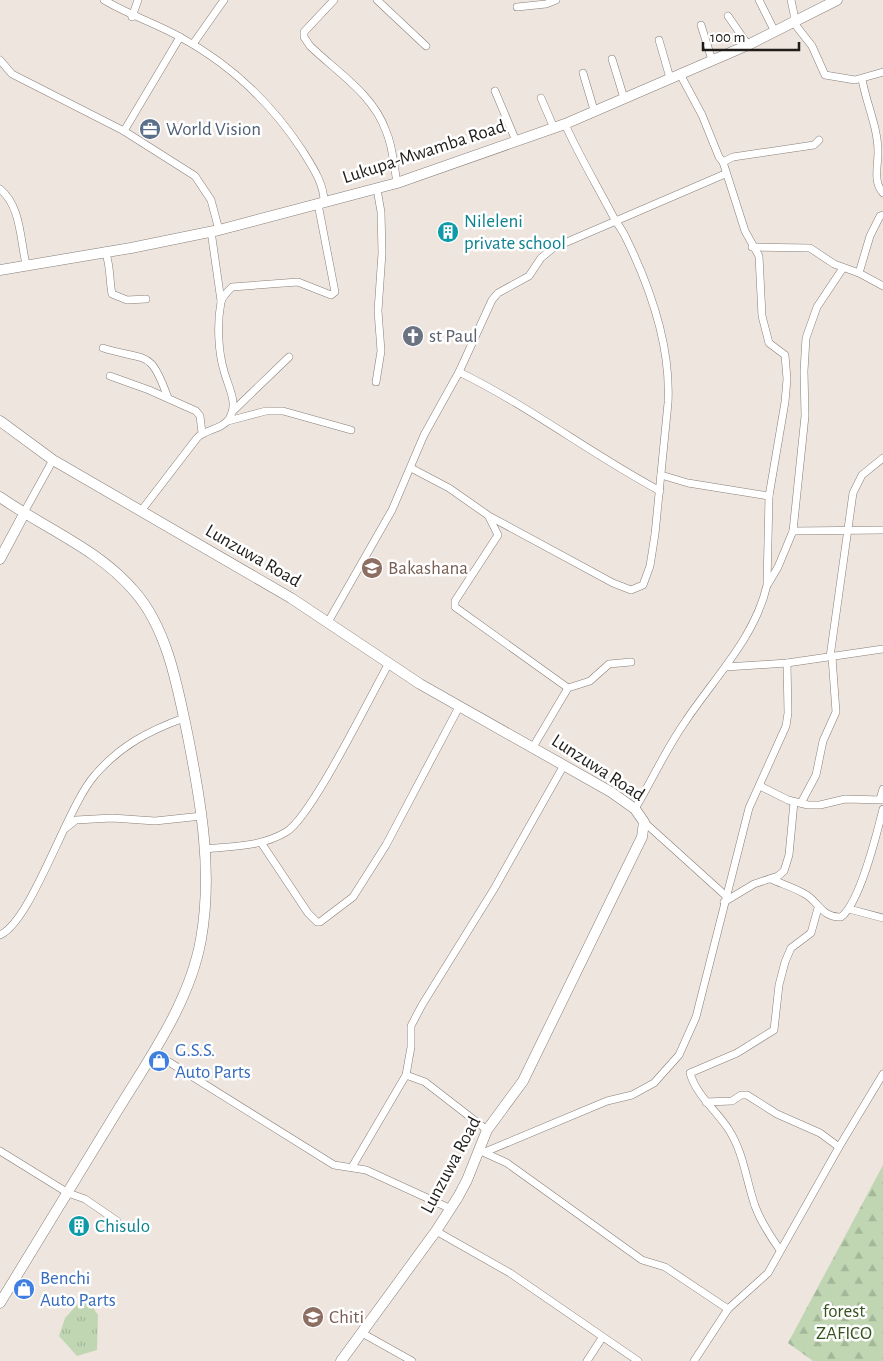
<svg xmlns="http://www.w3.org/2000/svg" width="883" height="1361" font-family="'Alegreya Sans',sans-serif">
	<defs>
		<pattern id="forest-firs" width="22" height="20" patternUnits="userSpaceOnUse" patternTransform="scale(1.25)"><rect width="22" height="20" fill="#c0d6b3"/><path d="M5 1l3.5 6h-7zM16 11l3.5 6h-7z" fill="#a5b799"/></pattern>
		<pattern id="park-tufts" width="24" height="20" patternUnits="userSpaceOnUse" patternTransform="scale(1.25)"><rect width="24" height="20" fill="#c0d6b3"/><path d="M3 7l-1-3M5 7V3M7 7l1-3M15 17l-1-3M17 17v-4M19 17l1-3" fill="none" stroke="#a5b799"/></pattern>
	</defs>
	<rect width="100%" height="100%" fill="#eee5df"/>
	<!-- forest -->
	<path fill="url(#forest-firs)" d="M883,1165V1361H813L788,1343Z"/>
	<!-- park -->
	<path fill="url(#park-tufts)" d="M85,1296L98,1315L97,1350L77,1356L59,1336L65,1318Z"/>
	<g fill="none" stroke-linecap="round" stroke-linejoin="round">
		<!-- street casing -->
		<g stroke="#867e78" stroke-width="8">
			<g id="street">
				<path d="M104,0C129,15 155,23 180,37C230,64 271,103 302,150C312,166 324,183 324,202"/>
				<path d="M334,0L304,32V37L310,46C337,72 373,94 386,131C393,147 394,166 397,183"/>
				<path d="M377,0L426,46"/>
				<path d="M759,0L775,32"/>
				<path d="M791,0L794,14V23L812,46L825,75L855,80L883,72"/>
				<path d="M517,7L546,4L556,0"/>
				<path d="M728,16L748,45"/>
				<path d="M132,17L138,0"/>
				<path d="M701,25L712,60"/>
				<path d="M659,40L670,78"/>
				<path d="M193,44L224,0"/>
				<path d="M612,59L624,98"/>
				<path d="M0,60L12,74L124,131L195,176L211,200L219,230"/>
				<path d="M583,73L594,110"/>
				<path d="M862,79C866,103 878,127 878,152C878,166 873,182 883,193"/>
				<path d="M495,91L516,141"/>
				<path d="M541,98L554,128"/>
				<path d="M124,131L180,37"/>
				<path d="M723,162L733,157L814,145L819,140"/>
				<path d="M0,189C21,206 20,239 26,264"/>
				<path d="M211,231L221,301"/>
				<path d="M752,247L810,248L834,264L859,273L883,286"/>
				<path d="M105,251C111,266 109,279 112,294L127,300L146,299"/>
				<path d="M859,273L870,236L880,216L883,215"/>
				<path d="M103,348C148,362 150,348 168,398"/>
				<path d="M459,372C529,406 591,454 660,491"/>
				<path d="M110,376L149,390L196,411L200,416L202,433"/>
				<path d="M376,382L381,351L378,311L382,253L381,212L377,189"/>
				<path d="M234,410L289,357"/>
				<path d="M228,421L266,411H283L351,430"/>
				<path d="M411,468L449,488L489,516L613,583L631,590L643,585L650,566L655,534L668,403C671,348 650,287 626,238C623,231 618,225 614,218C598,187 579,156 565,124"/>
				<path d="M661,475L688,483L769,496"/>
				<path d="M141,511L197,438C206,429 221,430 229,419C239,403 228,387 224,371C218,351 217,323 221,302C222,297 228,291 232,287L298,282L331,295L335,292L318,204"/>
				<path d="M22,516L53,460"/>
				<path d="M489,517L498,535L455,601V607L568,688"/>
				<path d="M793,531L883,530"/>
				<path d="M768,584L778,567L793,531L805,416L804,371L806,338L817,307L843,268"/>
				<path d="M328,622L392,510L424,435L459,372L492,300L498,293L529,276L541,258L553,248L725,174"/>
				<path d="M830,657L853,493L862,475L883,458"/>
				<path d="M726,667L787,663L883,649"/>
				<path d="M533,747L568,688L590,681L609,664L631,662"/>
				<path d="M760,786L788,800L808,805H820L845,799L883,800"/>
				<path d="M880,799L883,789"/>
				<path d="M801,803L816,775L823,741L836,712L832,657"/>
				<path d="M635,809C652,780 666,749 685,722C714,678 755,638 767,585L769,496L785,402L787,379L785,355L769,343L762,316L759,256L745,231L723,162L719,157L702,115L680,74"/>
				<path d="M644,822L726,896"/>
				<path d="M66,828L76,820L112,818L155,821L202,816"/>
				<path d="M262,844L308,913L317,922H320L353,897L386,845L459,707"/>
				<path d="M205,849C233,846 261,847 286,832C311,818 371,695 389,663"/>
				<path d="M771,879C782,884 795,888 805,894C818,901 822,918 841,917C860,903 877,833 883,809"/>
				<path d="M724,902L754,884L778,876L784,871L789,855L794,802"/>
				<path d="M849,909L883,918"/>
				<path d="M0,935C32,921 67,806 95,775C120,746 148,731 184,718"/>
				<path d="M153,1052L334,1165L366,1170L449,1208"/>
				<path d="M406,1075L425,1082L487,1130"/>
				<path d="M706,1102L732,1101L741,1095H747L777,1114L820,1133L839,1147"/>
				<path d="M0,1151L68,1193L85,1199L117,1221"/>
				<path d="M483,1152L507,1163L642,1260L665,1267L728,1309"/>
				<path d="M485,1152L607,1101L632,1095L654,1083L679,1055L696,1017L749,808L786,726L788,713L787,663"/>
				<path d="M352,1167L406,1075L411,1047V1026L422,1005L494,889L564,765"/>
				<path d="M436,1231L510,1273L638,1361"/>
				<path d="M780,1250C770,1236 761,1222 755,1206C746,1180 744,1154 729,1130C717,1111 696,1095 690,1073L737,1053L774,1030L779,985L785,962L791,948L811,933L818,908"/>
				<path d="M362,1333L412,1361"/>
				<path d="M587,1361L602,1338"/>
				<path d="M694,1361L728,1309L768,1273L839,1147L883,1074"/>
			</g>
		</g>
		<!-- secondary casing -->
		<g stroke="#867e78" stroke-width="11">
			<g id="secondary">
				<path d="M0,270L131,248L219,230L397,183L565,124L748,45L837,0"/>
				<path d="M0,421L53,460L291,598L420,684L611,792L635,809L644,822L642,837L523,1081L487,1130L467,1180L458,1197L436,1231L341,1361"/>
				<path d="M0,497C44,528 99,549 135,592C168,630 178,689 188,737C201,803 213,872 201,939C190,1002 149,1059 116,1113C77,1176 39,1240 0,1303"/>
				<path d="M0,559L24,514"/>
			</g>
		</g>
		<!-- street -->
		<use href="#street" stroke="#fff" stroke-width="7"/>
		<!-- secondary -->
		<use href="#secondary" stroke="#fff" stroke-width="10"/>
	</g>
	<!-- icons -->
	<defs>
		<g id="office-disc" transform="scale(1.125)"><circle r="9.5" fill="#5c6f8a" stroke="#fff"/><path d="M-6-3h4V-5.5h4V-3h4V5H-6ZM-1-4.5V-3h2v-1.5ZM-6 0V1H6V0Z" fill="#fff"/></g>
		<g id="building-disc" transform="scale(1.125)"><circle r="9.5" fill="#0f9aa8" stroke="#fff"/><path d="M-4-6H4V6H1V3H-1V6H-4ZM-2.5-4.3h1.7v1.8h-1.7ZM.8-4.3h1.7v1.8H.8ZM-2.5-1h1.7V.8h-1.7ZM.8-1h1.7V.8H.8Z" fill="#fff"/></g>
		<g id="church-disc" transform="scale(1.125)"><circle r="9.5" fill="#6b7280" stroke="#fff"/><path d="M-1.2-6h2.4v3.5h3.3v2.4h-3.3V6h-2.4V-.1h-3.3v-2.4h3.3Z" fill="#fff"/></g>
		<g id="school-disc" transform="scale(1.125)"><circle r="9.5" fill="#8d6e63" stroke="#fff"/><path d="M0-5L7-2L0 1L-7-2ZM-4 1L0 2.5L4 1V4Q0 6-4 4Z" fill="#fff"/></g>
		<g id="shop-disc" transform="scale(1.125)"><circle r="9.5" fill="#3f7fe0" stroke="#fff"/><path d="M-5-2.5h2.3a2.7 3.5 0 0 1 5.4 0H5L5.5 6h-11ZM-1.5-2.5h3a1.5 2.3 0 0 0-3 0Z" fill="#fff"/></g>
	</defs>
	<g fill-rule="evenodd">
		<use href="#office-disc" x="150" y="129"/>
		<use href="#building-disc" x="448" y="232"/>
		<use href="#church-disc" x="413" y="336"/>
		<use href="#school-disc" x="372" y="568"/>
		<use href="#shop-disc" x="159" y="1061"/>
		<use href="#building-disc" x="79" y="1226"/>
		<use href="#shop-disc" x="24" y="1289"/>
		<use href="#school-disc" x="313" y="1317"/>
	</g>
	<g text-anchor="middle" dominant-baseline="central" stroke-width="5" stroke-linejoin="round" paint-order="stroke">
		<!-- service labels -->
		<g font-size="19" fill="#4e5e75" stroke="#fff" text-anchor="start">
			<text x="166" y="129">World Vision</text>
		</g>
		<!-- street labels -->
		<g font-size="19" fill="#1f1c1a" stroke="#fff">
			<text transform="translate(424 152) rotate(-18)">Lukupa-Mwamba Road</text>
			<text transform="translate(253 556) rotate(30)">Lunzuwa Road</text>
			<text transform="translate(598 768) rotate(33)">Lunzuwa Road</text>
			<text transform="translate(451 1165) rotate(-62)">Lunzuwa Road</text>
		</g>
		<!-- culture labels -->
		<g font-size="19" fill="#0d838f" stroke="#fff" text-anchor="start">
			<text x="464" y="221">Nileleni<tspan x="464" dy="22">private school</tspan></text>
			<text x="95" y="1226">Chisulo</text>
		</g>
		<!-- worship labels -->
		<g font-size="19" fill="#5b616d" stroke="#fff" text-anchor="start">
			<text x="429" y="336">st Paul</text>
		</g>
		<!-- education labels -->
		<g font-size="19" fill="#785e54" stroke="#fff" text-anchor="start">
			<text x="388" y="568">Bakashana</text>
			<text x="329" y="1317">Chiti</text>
		</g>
		<!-- shop labels -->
		<g font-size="19" fill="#366cbe" stroke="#fff" text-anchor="start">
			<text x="175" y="1050">G.S.S.<tspan x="175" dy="22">Auto Parts</tspan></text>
			<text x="40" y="1278">Benchi<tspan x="40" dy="22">Auto Parts</tspan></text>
		</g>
		<!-- park labels -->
		<g font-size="19" fill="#36541d" stroke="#fff">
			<text x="844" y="1311">forest<tspan x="844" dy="22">ZAFICO</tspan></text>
		</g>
	</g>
	<!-- scale -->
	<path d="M703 42v8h96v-8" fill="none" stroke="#1f1c1a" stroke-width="2.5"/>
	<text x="710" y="42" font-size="15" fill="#1f1c1a" stroke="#ffffff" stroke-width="4" paint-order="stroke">100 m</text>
</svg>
